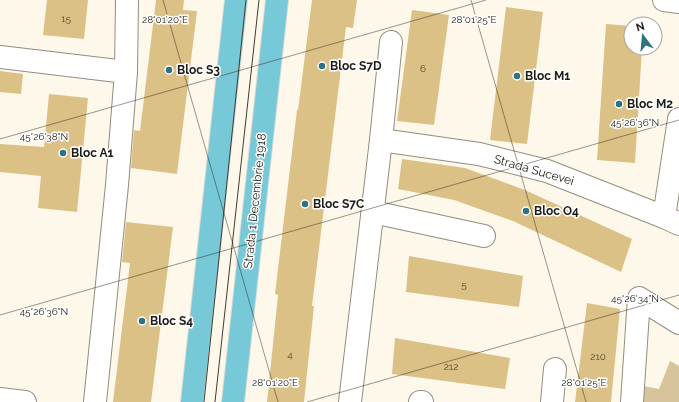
<svg xmlns="http://www.w3.org/2000/svg" width="679" height="402" font-family="Raleway,sans-serif">
	<rect width="100%" height="100%" fill="#fef8ea"/>
	<!-- green -->
	<path fill="#d7c49d" d="M670,361L679,366V402H637L638,385L659,389Z"/>
	<!-- building -->
	<g fill="#dcc186">
		<path d="M47,0H88L84,39L43,35Z"/>
		<path d="M156,0H184L183,10L197,11L177,174L131,168L134,130L140,131Z"/>
		<path d="M312,0H357L353,28L346,27L312,306H314L304,402H267L278,295L275,294L297,110H298Z"/>
		<path d="M506,7L543,12L527,144L490,140Z"/>
		<path d="M412,10L449,15L434,125L397,121Z"/>
		<path d="M606,24L631,26V48H642L635,163L597,160Z"/>
		<path d="M0,71L23,74L21,94L0,92Z"/>
		<path d="M49,94L88,98L77,212L38,208L41,176L0,172V144L44,147Z"/>
		<path d="M402,159L465,168L525,190L632,239L621,272L513,221L454,200L398,189Z"/>
		<path d="M126,222L173,227L151,402H113L130,263L122,262Z"/>
		<path d="M409,256L523,276L519,307L406,292Z"/>
		<path d="M587,303L620,309L611,402H575Z"/>
		<path d="M395,338L510,358L505,389L392,374Z"/>
	</g>
	<g fill="none" stroke-linecap="round" stroke-linejoin="round">
		<!-- minor casing -->
		<g stroke="#938d80" stroke-width="24">
			<g id="minor">
				<path d="M664,0L679,2"/>
				<path d="M0,57L126,72"/>
				<path d="M381,140L479,154L547,171L664,217L679,224"/>
				<path d="M373,212L484,236"/>
				<path d="M664,217L679,119"/>
				<path d="M0,399L25,402"/>
				<path d="M95,402L117,185L126,72L127,0"/>
				<path d="M350,402L381,140L391,42"/>
				<path d="M420,402H422"/>
				<path d="M552,402L555,369"/>
				<path d="M632,402L639,298L679,323"/>
			</g>
		</g>
		<!-- major casing -->
		<g stroke="#dbdbda" stroke-width="24">
			<g id="major">
				<path d="M192,402L236,0"/>
				<path d="M233,402L277,0"/>
			</g>
		</g>
		<!-- minor -->
		<use href="#minor" stroke="#fff" stroke-width="22"/>
		<!-- major -->
		<use href="#major" stroke="#77c9d7" stroke-width="22"/>
		<!-- tram -->
		<g stroke="#3e3c35" stroke-width="1">
			<path d="M204,402L246,0"/>
			<path d="M215,402L259,0"/>
		</g>
	</g>
	<!-- ticks -->
	<path fill="none" stroke="#1e1c17" stroke-width="1" stroke-opacity="0.45" d="M163,0L278,402M471,0L586,402M0,139L486,0M0,315L679,120M307,402L679,295"/>
	<!-- markers -->
	<g fill="#2d7381" stroke="#fff" stroke-width="1.5">
		<circle cx="322" cy="66" r="4"/>
		<circle cx="169" cy="70" r="4"/>
		<circle cx="517" cy="76" r="4"/>
		<circle cx="619" cy="104" r="4"/>
		<circle cx="63" cy="153" r="4"/>
		<circle cx="305" cy="204" r="4"/>
		<circle cx="526" cy="211" r="4"/>
		<circle cx="142" cy="321" r="4"/>
	</g>
	<g text-anchor="middle" dominant-baseline="central" stroke-width="3" stroke-linejoin="round" paint-order="stroke">
		<!-- number labels -->
		<g font-size="10" fill="#4e4533">
			<text x="66" y="18">15</text>
			<text x="423" y="68">6</text>
			<text x="464" y="284">5</text>
			<text x="290" y="354">4</text>
			<text x="598" y="356">210</text>
			<text x="451" y="366">212</text>
		</g>
		<!-- poi labels -->
		<g font-size="12" font-weight="bold" fill="#1e1c17" stroke="#fff" text-anchor="start">
			<text x="330" y="66">Bloc S7D</text>
			<text x="177" y="70">Bloc S3</text>
			<text x="525" y="76">Bloc M1</text>
			<text x="627" y="104">Bloc M2</text>
			<text x="71" y="153">Bloc A1</text>
			<text x="313" y="204">Bloc S7C</text>
			<text x="534" y="211">Bloc O4</text>
			<text x="150" y="321">Bloc S4</text>
		</g>
		<!-- street labels -->
		<g font-size="12" fill="#1e1c17" stroke="#fff">
			<text transform="translate(534 170) rotate(16)">Strada Sucevei</text>
			<text transform="translate(255 201) rotate(-84)">Strada 1 Decembrie 1918</text>
		</g>
	</g>
	<g font-size="10" text-anchor="middle" fill="#1e1c17" stroke="#fff" stroke-width="3" stroke-linejoin="round" paint-order="stroke">
		<text x="165" y="23">28°01'20"E</text>
		<text x="474" y="23">28°01'25"E</text>
		<text x="635" y="126">45°26'36"N</text>
		<text x="44" y="140">45°26'38"N</text>
		<text x="635" y="302">45°26'34"N</text>
		<text x="44" y="315">45°26'36"N</text>
		<text x="275" y="386">28°01'20"E</text>
		<text x="584" y="386">28°01'25"E</text>
	</g>
	<!-- north arrow -->
	<g transform="translate(643 36) rotate(344)"><circle r="19" fill="#ffffff" stroke="#a5a4a2"/>
	<path d="M0-3L7 15L0 10L-7 15Z" fill="#2d7381"/>
	<text y="-6" font-size="11" font-weight="bold" text-anchor="middle" fill="#1e1c17">N</text>
	</g>
</svg>
